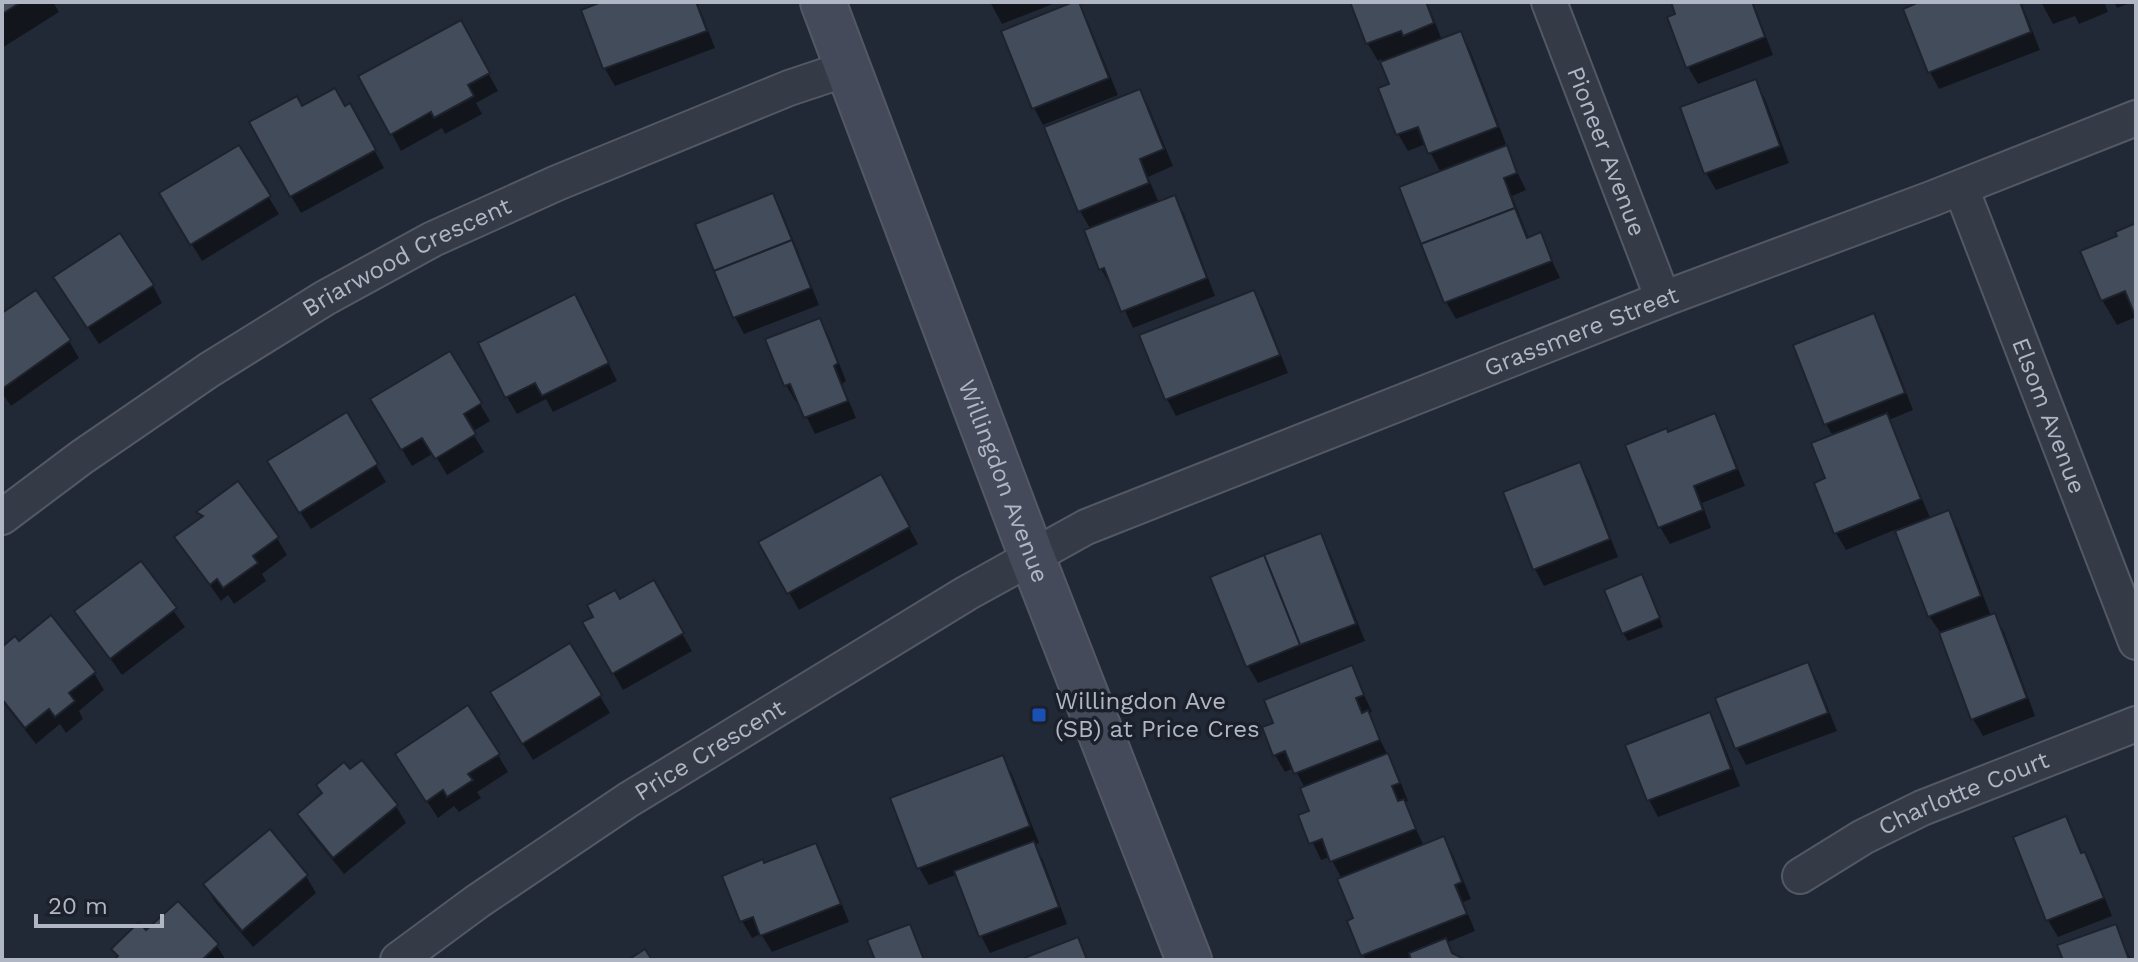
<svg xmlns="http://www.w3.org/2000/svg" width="2138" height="962" font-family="'Work Sans',sans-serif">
	<rect width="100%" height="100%" fill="#222936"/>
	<!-- shadow -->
	<g fill="#0007">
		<path d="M2,2H53L59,12L2,48Z"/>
		<path d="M607,2H697L715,48L615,86L605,69L583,11Z"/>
		<path d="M990,2H1058L1002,24Z"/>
		<path d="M1077,2L1087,20L1118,95L1043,125L1034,108Z"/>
		<path d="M1352,2H1427L1442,40L1460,33L1470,50L1506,144L1504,145L1526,190L1512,196L1529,239L1540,235L1560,278L1456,319L1446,302L1441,173L1426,144L1408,151L1398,134L1381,89L1391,85L1381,59L1378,61L1368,44Z"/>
		<path d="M1673,2H1753L1773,55L1698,84L1688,67Z"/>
		<path d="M1925,2H2021L2040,50L1939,89L1930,72Z"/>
		<path d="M2041,2H2104L2108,12L2079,24L2075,16L2053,24Z"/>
		<path d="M2114,2H2133L2117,8Z"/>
		<path d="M460,22L498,91L476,103L482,114L445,134L442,128L401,151L392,134Z"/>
		<path d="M1755,82L1765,99L1789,163L1716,190L1706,173Z"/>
		<path d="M1140,91L1149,108L1173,166L1148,177L1159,203L1174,197L1184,214L1215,296L1133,328L1113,285L1111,286L1101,269L1091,230L1080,211L1047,128Z"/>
		<path d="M302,108L345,109L359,122L384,168L301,213L291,196Z"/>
		<path d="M238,147L279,214L202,261L161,194Z"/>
		<path d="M772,195L782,212L819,305L744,334L735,317L698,225Z"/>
		<path d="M2136,225V317L2117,325L2102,300L2119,237Z"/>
		<path d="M153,286L162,303L99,344L66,294Z"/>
		<path d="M1253,292L1263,309L1288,373L1176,416L1167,399Z"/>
		<path d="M584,314L617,381L553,412L546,399L517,414L507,397Z"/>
		<path d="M1873,315L1883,332L1913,410L1889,420L1931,520L1949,513L1958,530L1991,616L1994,615L2004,632L2035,716L1983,736L1973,719L1940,632L1929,616L1897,529L1846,550L1836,533L1827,480L1833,436L1826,424Z"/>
		<path d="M2,316L69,341L79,358L11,406L2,393Z"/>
		<path d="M819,320L829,337L846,381L842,384L856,418L815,434L799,401L796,402L786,385Z"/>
		<path d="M450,354L490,421L472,432L484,452L447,475L434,453L412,466L372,400Z"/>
		<path d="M346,414L386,482L311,529L279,479Z"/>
		<path d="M1714,416L1724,433L1745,486L1702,503L1711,528L1670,544L1660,527L1668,434Z"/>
		<path d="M1579,464L1589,481L1618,557L1544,586L1535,569Z"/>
		<path d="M880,476L918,544L799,610L761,543Z"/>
		<path d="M199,512L277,538L287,555L262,574L266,581L234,604L228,595L221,601L176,537L202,518Z"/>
		<path d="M1320,536L1330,553L1365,641L1258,683L1248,666Z"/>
		<path d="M140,564L185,627L122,675L77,612Z"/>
		<path d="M653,583L692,651L623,690L585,623Z"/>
		<path d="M1646,585L1663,627L1628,641L1623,633Z"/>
		<path d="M18,643L94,673L104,690L79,711L83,719L66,733L60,724L36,744L2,701V649Z"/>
		<path d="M570,646L610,713L533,760L502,710Z"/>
		<path d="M1808,664L1817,681L1837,731L1746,765L1737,748L1717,699Z"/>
		<path d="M1351,667L1372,712L1367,714L1397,773L1408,801L1403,802L1424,846L1444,838L1453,855L1471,899L1463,902L1475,931L1446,943L1455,957L1462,960H1414L1413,956L1403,960H1365L1342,879L1330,857L1321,860L1301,817L1311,812L1305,788L1294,768L1285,772L1275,755V724Z"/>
		<path d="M1709,715L1719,732L1740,786L1658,817L1649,800Z"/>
		<path d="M498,755L508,772L477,792L481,798L459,812L454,806L438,818L407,771Z"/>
		<path d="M1002,757L1012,774L1039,843L1034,845L1043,860L1067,924L990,953L981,936L958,874L929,885L919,868Z"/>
		<path d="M350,772L396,806L406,823L344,874L309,831L299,814Z"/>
		<path d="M2065,819L2083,855L2094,871L2112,916L2058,937L2048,920Z"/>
		<path d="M816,846L825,863L849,922L772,952L761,934L752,938L742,921L764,865Z"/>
		<path d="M306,876L316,893L253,947L215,902L205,885Z"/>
		<path d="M178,904L217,946L226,960H117L119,958L114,949L146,933Z"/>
		<path d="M2115,926L2131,960H2065Z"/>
	</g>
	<!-- building -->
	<g fill="#434c5a" stroke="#1d222d" stroke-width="2">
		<path d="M2,2H21L2,14Z"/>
		<path d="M601,2H696L707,31L603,69L581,10Z"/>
		<path d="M1073,2H1079L1109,78L1032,109L1001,31Z"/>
		<path d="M1350,2H1426L1434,23L1403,36L1401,31L1366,44Z"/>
		<path d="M1671,2H1752L1765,37L1686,68L1667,17L1675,14Z"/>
		<path d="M1919,2H2020L2031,32L1928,73L1903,9Z"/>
		<path d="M461,20L490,73L468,85L474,96L434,118L431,112L390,135L358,76Z"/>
		<path d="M1461,31L1498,127L1428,154L1418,127L1396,135L1378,88L1389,84L1380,62Z"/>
		<path d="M1756,79L1780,146L1704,174L1680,107Z"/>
		<path d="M335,88L345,106L350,103L376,150L290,197L249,122L297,96L302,106Z"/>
		<path d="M1140,89L1164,149L1140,159L1149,183L1078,212L1044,127Z"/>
		<path d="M239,145L271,196L190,245L159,193Z"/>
		<path d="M1507,145L1517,173L1504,178L1515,208L1421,244L1399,187Z"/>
		<path d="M773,193L792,240L714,271L695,224Z"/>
		<path d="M1175,195L1207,278L1121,312L1104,268L1099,270L1084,230Z"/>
		<path d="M1515,208L1527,238L1541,232L1552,261L1444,303L1421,244Z"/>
		<path d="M2136,223V318L2125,291L2101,301L2080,251L2117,236L2115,232Z"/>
		<path d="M120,233L154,285L87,328L53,277Z"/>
		<path d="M792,240L811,288L733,318L714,271Z"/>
		<path d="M36,290L71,340L2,389V313Z"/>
		<path d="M1254,290L1280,355L1165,400L1139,335Z"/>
		<path d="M575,294L609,363L542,396L535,383L505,398L478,343Z"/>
		<path d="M1874,313L1905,393L1824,425L1793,345Z"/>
		<path d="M820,318L838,363L834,366L848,401L804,418L790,384L784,386L765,339Z"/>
		<path d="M450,351L482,403L464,414L476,434L435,459L422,438L401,450L370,399Z"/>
		<path d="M347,412L378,464L299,513L267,461Z"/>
		<path d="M1715,413L1737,469L1694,486L1703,510L1658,528L1625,445L1667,428L1668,432Z"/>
		<path d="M1887,413L1921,499L1834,534L1814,483L1825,478L1811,443Z"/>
		<path d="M1580,462L1610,539L1533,570L1503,492Z"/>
		<path d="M881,474L910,527L787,594L758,542Z"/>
		<path d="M238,481L279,537L253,556L258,563L223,588L217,579L210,585L174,537L203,516L196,512Z"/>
		<path d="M1949,510L1981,596L1928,617L1895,531Z"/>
		<path d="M1321,533L1356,624L1300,645L1264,555Z"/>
		<path d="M1264,555L1300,645L1246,667L1210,577Z"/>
		<path d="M141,561L177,608L110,659L74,611Z"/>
		<path d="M1642,574L1660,618L1622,634L1604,590Z"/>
		<path d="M654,580L684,633L612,674L582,622L593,617L587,605L615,590L620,599Z"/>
		<path d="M1995,613L2027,698L1971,720L1939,633Z"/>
		<path d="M51,615L96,672L69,693L75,701L55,717L49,709L25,728L2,699V647L15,636L19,641Z"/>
		<path d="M570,643L602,695L522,744L490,692Z"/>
		<path d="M1808,662L1828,713L1735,749L1715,698Z"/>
		<path d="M1352,665L1364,695L1356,698L1362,713L1368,710L1380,740L1294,774L1285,751L1273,756L1262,727L1273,723L1264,700Z"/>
		<path d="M468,705L500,754L468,774L473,780L447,797L443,790L426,802L395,754Z"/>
		<path d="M1710,712L1731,769L1647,801L1625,745Z"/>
		<path d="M1388,753L1400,783L1392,786L1398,801L1404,799L1416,829L1330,862L1322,839L1309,844L1298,815L1309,811L1300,788Z"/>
		<path d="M1003,755L1030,826L917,869L890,798Z"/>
		<path d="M362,760L398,805L333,858L297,814L322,793L316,785L344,762L350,769Z"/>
		<path d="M2066,816L2081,853L2085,852L2104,898L2046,921L2013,837Z"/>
		<path d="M270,829L308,875L242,931L203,884Z"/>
		<path d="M1444,836L1462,882L1455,885L1467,914L1361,956L1347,921L1353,918L1337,879Z"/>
		<path d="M1034,841L1059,907L979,937L954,871Z"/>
		<path d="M816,843L841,904L760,936L753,917L740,922L722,876L763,859L764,863Z"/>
		<path d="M178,901L219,944L202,960H114L118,956L111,949L139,922L146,930Z"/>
		<path d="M910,924L924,960H875L867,940Z"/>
		<path d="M2116,924L2129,960H2063L2057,945Z"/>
		<path d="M1078,937L1087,960H1019Z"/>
		<path d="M1446,938L1452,953L1466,960H1411L1409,953Z"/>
		<path d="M645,949L652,960H628Z"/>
	</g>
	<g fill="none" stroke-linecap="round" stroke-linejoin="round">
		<!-- street casing -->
		<g stroke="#535964" stroke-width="38">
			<g id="street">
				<path id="s1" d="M1549,2L1663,299"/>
				<path id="s2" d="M1961,188L2136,642"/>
				<path id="s3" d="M2,517L82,457L209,370L325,298L433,239L557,183L789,88L849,68"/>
				<path id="s4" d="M1800,876L1863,837L1922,808L2136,724"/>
				<path id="s5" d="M398,960L478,901L628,800L967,593L1086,527L1663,299L1931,199L2136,118"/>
			</g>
		</g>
		<!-- secondary casing -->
		<g stroke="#535964" stroke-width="48">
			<g id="secondary">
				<path id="s6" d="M823,2L1032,557L1189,960"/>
			</g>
		</g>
		<!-- street -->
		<use href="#street" stroke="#353b46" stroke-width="34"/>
		<!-- secondary -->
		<use href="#secondary" stroke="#444a59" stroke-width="44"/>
	</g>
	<!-- markers -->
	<rect fill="#1a4fb4" stroke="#1b202b" stroke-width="3" x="1031" y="707" width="16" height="16" rx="4"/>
	<g text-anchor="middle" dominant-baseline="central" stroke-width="7" stroke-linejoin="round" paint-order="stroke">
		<!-- street labels -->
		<g font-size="24" fill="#b0b6c3" stroke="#1b202b">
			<text stroke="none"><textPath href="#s1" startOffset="160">Pioneer Avenue</textPath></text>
			<text stroke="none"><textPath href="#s3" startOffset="482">Briarwood Crescent</textPath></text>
			<text stroke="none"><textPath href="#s5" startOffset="1346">Grassmere Street</textPath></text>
			<text stroke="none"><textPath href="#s2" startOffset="244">Elsom Avenue</textPath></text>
			<text stroke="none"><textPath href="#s6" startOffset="512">Willingdon Avenue</textPath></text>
			<text stroke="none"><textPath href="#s5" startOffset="376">Price Crescent</textPath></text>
			<text stroke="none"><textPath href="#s4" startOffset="184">Charlotte Court</textPath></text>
		</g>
		<!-- poi labels -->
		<g font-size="24" fill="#b0b6c3" stroke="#1b202b" text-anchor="start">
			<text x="1055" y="701">Willingdon Ave<tspan x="1055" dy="28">(SB) at Price Cres</tspan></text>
		</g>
	</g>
	<!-- border -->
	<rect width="2138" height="962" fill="none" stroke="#b0b6c3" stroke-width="8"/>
	<!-- scale -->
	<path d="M36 914v12h126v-12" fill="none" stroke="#b0b6c3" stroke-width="4"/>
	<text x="48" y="914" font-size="24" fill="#b0b6c3" stroke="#1b202b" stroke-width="6" paint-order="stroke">20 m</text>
</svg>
